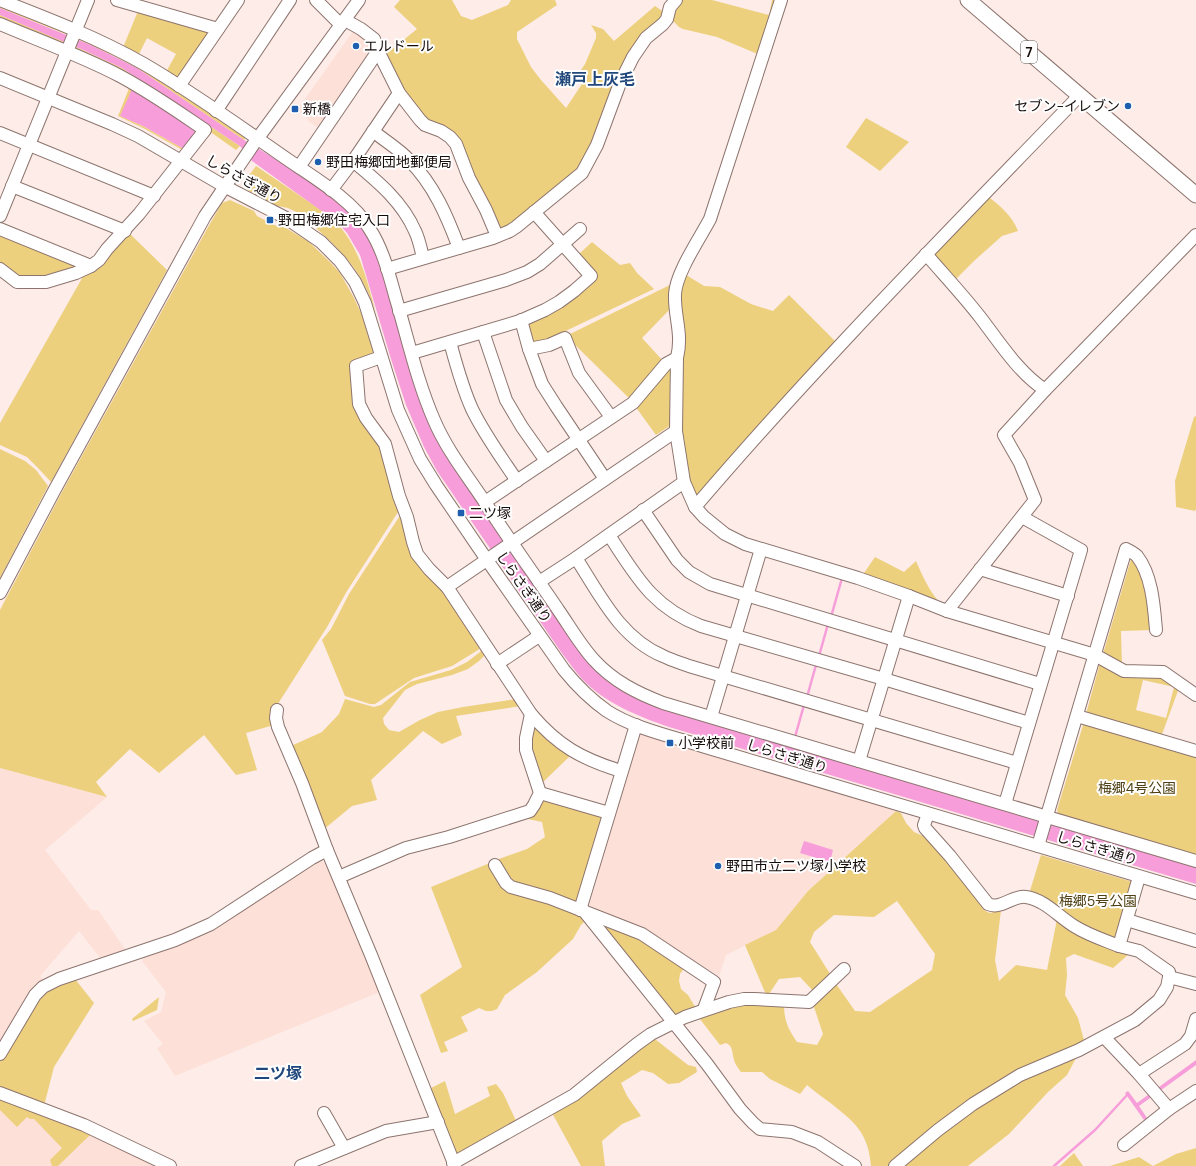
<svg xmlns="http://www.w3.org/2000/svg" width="1196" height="1166" font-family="'DM Sans','Noto Sans JP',sans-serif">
	<rect width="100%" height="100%" fill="#fdece8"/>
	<!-- built -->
	<g fill="#fde0d8">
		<path d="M354,30L364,35L374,49L320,129L308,121V119L297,110Z"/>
		<path d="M640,735H643L896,811L808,891L776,930L726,955L719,976L645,929L594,908L589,905Z"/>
		<path d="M0,768L107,797L45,850L91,910H98L127,952L102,960L79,931L40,976L45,981L0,1045Z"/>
		<path d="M318,859L331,867L382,991L175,1076L157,1048L163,1044L144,1021L161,1012L166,992L142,961L145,955Z"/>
		<path d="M0,1098L91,1134L159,1166H0Z"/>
	</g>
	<!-- green -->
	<g fill="#edd07d" fill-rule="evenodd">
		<path d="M400,0H452L461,16L472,20L508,5L511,0H555L557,5L517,32V39L531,67L541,80L566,108L582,84L572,77L581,70L585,64L596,38V33L591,25L603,29L614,41L655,6L665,13L650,32L586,163L512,226L500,231L463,154L429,123L404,94L385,55L417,29L394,7Z"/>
		<path d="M678,0H712L769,15L772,0H779L760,55L717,37L683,29L679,27L671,19Z"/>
		<path d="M0,3L69,31L68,35L0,8Z"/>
		<path d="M138,11L209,31L211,34L179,80L165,74L176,54L147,38L137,58L122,50Z"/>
		<path d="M0,15L65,42L63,47L0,21Z"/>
		<path d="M79,35L122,56L247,135L244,140L137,68L114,56L77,39Z"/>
		<path d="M74,46L122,68L240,146L236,150L209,131L72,51Z"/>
		<path d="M130,86L199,130L184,151L145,129L118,116ZM146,98L196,131L184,149L143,126L121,116Z"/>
		<path d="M866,118L909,142L880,171L846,147Z"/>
		<path d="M256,166L327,214C358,239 366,277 376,313C363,274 347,256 317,229C308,221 301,213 290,209C286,207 282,207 278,206C267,202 254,195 245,188L244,184L245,181Z"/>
		<path d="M986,195C999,205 1012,215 1018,231L1002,236L975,260L953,282L932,251Z"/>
		<path d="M230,200L254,211L257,216L274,225L286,228L309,242L331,263L340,273L354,298L361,313L374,355L353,378L381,444L400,509L347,591L327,627L274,710V725L246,733L257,770L236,775L204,735L159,773L130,749L96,782L107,797L0,768V610L62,492L207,229L222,203Z"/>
		<path d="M128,232L167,270L51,482L38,468L27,457L0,445V423L85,273Z"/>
		<path d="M0,233L81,265L55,276L19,279L0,264Z"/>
		<path d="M592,242L620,265L630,263L637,273L654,289L553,337C547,340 538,344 531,341L527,326L529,323L596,276L577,256Z"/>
		<path d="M683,273L704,286L720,287L751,304L773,311L789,295L836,342L755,431L745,441L696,502L682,459L678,308Z"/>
		<path d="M674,283V305L642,338L664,362L631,400L569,339L570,334Z"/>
		<path d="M670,369L673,370L671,425L656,435L635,406Z"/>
		<path d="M1196,416V509L1195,511L1176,507L1175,481L1194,417Z"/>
		<path d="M0,449L25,461L36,470L48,486L0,578Z"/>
		<path d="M401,514L405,523L446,593L481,647L478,650L452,666L414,678L375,704H370L345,696L322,640L331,629L349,594Z"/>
		<path d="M875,557L904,572L916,561C923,577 930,593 942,605L862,576Z"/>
		<path d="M1131,559H1133L1144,578L1152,630L1121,631L1122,666L1103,654Z"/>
		<path d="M482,649L486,654L479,661L468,669L452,675L417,684L405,690L383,718L384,724L389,730L399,732L420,720L438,712L463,707L517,699L521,706L456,716L462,735L442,744L423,731L371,780L377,800L352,806L323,830L291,746L322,732L339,714L345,699L374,707L381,705L410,682L451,670L467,662L480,652Z"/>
		<path d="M1100,663L1162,676L1179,688L1161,737L1086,714ZM1143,680L1174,687L1166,718L1136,710Z"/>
		<path d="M1084,722L1196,755V856L1059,815L1057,810Z"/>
		<path d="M537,728L571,755L540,785L530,751L532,729Z"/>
		<path d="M543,799L601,815L603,818L579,900L573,903L512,884L496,860L527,849L545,837L542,822L528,819Z"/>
		<path d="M896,811L901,813L906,823L914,832L930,839L974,891L983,909L987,912L990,913L1001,910L995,960L999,981L1016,965L1047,970L1057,919L1129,954L1113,968L1074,954L1066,958L1067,975L1065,995L1078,1018L1085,1044L1036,1067L892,1166H871C870,1155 868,1145 863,1136C855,1118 822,1098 807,1085L800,1094L770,1079L762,1072H741C738,1068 735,1064 734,1060C732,1052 733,1046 726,1043L720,1045L696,1014L729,1003H784C784,1020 787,1027 797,1042L817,1045L823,1034L814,1007L815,1000L834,981L855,1011L870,1012L932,970L935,954L897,901L874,917L834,915L814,932L810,942L832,977L815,993L800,977L779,979L767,997L745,945L776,930L808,891Z"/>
		<path d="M1041,855L1133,882L1117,941L1107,938L1029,894Z"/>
		<path d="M490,863L526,895L587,919L581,925L573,939L537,972L505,995L497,1009L492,1011H486L479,1008L461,1017L468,1031L444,1042L448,1051L441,1053L420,995L462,967L431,887Z"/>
		<path d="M592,919L640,938L685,967L680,974L679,981L681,989L688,995L697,1010L674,1020Z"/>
		<path d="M75,979L94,1003L54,1067L44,1106L0,1089V1062L44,991L47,989Z"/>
		<path d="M159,997L157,1010L133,1021L132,1019Z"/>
		<path d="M651,1036L688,1065L696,1067L697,1072L679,1083L668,1084L653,1073L642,1070L621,1083L627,1096L641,1116L622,1124L602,1141L605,1166H581L551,1111Z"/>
		<path d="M1076,1058L1067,1075L1048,1092L1009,1134L968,1166H899L1021,1077Z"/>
		<path d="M445,1081L455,1114L490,1096L487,1087L496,1084L503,1093L518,1125L456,1159L429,1089Z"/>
		<path d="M0,1098L91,1134L58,1166H52L50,1160L62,1148L34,1119H30L27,1117L17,1127L0,1110Z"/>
		<path d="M1196,1148V1166H1110L1139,1157L1153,1166L1176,1154Z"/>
		<path d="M1074,1153L1083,1166H1060Z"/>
	</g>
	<!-- water -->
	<g fill="#f79eda">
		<path d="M0,8L91,45L137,68L244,140L290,168L345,207L361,224L372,244L381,266L413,375L465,483L512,553L609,681L1196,867V884L669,727C638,716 606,704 582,679C575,671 568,661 561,652L437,471L424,447L406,405L391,359L360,255L347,233L337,222L252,161L240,146L122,68L81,49L0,15Z"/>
		<path d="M132,89L196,131L184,149L143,126L120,116Z"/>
		<path d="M804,841L833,850L830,862L800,853Z"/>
		<path d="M1196,1060V1065L1139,1106L1147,1118L1144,1120L1125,1093L1128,1091L1137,1103Z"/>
	</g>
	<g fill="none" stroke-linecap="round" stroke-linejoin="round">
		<!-- stream -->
		<g stroke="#f79eda" stroke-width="2.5">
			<path d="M831,617L842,578"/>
			<path d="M819,656L828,624"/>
			<path d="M807,697L816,665"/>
			<path d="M795,737L804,705"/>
			<path d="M1054,1166L1095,1130L1128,1094"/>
		</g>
		<!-- minor casing -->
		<g stroke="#8d746e" stroke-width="14">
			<g id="minor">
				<path d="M0,0C49,19 98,38 144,64C192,92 238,125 284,157C311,176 352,199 369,228C383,249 389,274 396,299C408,339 417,381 434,420C448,453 471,480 490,510C512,544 536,577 559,611C570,627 581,646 594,660C613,681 637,693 663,703L1196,861"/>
				<path d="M117,0L218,29"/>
				<path d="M316,0L341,25"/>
				<path d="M781,0L710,219C700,238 676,273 675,294C674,317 683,333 677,358L676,431L684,482L695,507L704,517L725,534L745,544L858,578L909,596L947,611L1095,655L1124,671L1163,672L1196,695"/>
				<path d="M345,20L361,29L374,39L378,51L399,93L420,120L425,125L441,131L450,137L456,144L469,178L486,210L497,236"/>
				<path d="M0,24C40,41 82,56 120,76C150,92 177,111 205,130L139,214L107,249L99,260L91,266L76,273L46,282H17L0,269"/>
				<path d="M0,78L112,124L138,136L224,186L286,218L321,242L340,261L355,282L365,303L398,410L420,459L436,485L487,560L564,670C577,686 590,699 607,711C633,728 673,737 702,746L1196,893"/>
				<path d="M179,86L238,0"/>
				<path d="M216,111L290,0"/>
				<path d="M373,131C385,141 399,149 409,160C434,185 447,216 459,248"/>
				<path d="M0,133L154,196"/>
				<path d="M353,161C377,181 402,201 415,231C419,239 421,249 423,258"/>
				<path d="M299,167L378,51"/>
				<path d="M12,186L125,231"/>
				<path d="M331,190L353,161L399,93"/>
				<path d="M0,216L88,0"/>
				<path d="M0,229L91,266"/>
				<path d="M926,254C944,275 963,295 980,317C1000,343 1018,372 1045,390L1196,235"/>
				<path d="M387,269L493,238L510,231L516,227L582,173L597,145L620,83L633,57L646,38L663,24L667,19L670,7L676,0"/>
				<path d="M399,311L506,280L527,272L540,264L580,229"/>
				<path d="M521,320L529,349L542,384L556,406L605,479"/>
				<path d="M483,332L506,400L522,427L546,461"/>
				<path d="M450,342C456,364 462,387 472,409C484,434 501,457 517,481"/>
				<path d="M529,349L549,345L565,338L579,373L611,417"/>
				<path d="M412,353L520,321L545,310L559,302L574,291L591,276L534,212"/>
				<path d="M381,357L356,366L359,404L366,418L385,444L399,496L407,517L413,542L417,554L429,569L447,587"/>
				<path d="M485,502L633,403L666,364L677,358"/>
				<path d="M695,507C817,364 949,231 1079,96"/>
				<path d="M643,510L677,560L689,572L710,584L1040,684"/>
				<path d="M609,535C636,576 652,607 701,626L884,679L1029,723"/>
				<path d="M576,558C600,595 620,638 663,656C671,660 681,663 689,666L1017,763"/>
				<path d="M980,569L1068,596"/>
				<path d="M539,582L576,558L684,482"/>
				<path d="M0,593L54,491L205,216L255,142L359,0"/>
				<path d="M947,611L1035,500L1020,463L1004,435L1045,390"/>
				<path d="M497,664L539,636"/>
				<path d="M277,710L276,718L278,727L302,783L327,850L371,955L455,1166"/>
				<path d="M1077,716L1196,751"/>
				<path d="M711,717L761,549"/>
				<path d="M859,761L909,596"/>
				<path d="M621,771C582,759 558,746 531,714L447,587L676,431"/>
				<path d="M540,793L609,813"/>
				<path d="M1005,804C1030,720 1056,635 1081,550L1022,517"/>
				<path d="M928,814L924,825L925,828L950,856L988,904C1001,910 1012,895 1026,897C1045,900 1058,916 1074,926C1088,935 1104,940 1119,946"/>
				<path d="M1038,846L1126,549C1130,551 1134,553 1137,556C1152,575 1154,606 1156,630"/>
				<path d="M495,865L506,883L511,887L550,898L642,934L714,982L704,1009"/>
				<path d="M339,877L406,848L449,837L530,811L534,805L540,793L526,750V738L531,714"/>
				<path d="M580,910L636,725"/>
				<path d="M584,911L707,1064L740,1109L753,1123L760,1129L792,1132L818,1142L855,1166"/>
				<path d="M1127,920L1196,941"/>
				<path d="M1169,977L1196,984"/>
				<path d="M1104,1037L1139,1074L1169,1109L1196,1091"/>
				<path d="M0,1054L35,995L43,987L59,979L175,940L211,924L312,858L327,850"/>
				<path d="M1139,1074L1185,1044L1191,1036L1196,1019"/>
				<path d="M0,1093L84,1125L170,1166"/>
				<path d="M324,1113L344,1148"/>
				<path d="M1124,1145L1169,1109"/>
				<path d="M453,1163L574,1095L637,1044L651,1034L685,1017L729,1002L744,999H754L809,1002L844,969"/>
				<path d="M301,1166L386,1131L438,1122"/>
				<path d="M895,1166L938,1130L973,1104L1020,1075L1079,1050L1135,1020L1159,1000L1167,987L1169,977V972L1139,951L1119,946L1139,877"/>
			</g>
		</g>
		<!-- major casing -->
		<g stroke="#8d746e" stroke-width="17">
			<path id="major" d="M968,0L1196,195"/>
		</g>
		<!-- minor -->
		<use href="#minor" stroke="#fff" stroke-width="12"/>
		<!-- major -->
		<use href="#major" stroke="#fff" stroke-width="15"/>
	</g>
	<!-- markers -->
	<g fill="#1d5eae" stroke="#fefefe" stroke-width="1.5">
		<circle cx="356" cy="46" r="4"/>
		<circle cx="1128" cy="106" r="4"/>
		<rect x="291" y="105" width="8" height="8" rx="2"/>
		<circle cx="318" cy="162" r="4"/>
		<rect x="266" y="216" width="8" height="8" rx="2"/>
		<rect x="457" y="509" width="8" height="8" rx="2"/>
		<rect x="666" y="739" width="8" height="8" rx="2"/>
		<circle cx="718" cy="866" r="4"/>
	</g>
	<g text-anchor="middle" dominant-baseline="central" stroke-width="4" stroke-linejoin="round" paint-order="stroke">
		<!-- shield labels -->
		<rect fill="#fefefe" stroke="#5b5553" stroke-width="1" x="1021" y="41" width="16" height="22" rx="3"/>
		<g font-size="13" font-weight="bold" fill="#150c0a">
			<text x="1029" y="52">7</text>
		</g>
		<!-- poi labels -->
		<g font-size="14" fill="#150c0a" stroke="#fefefe" text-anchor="start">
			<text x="364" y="46">エルドール</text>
			<text x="1120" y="106" text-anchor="end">セブン-イレブン</text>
			<text x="303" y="109">新橋</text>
			<text x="326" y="162">野田梅郷団地郵便局</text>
			<text x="278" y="220">野田梅郷住宅入口</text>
			<text x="469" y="513">二ツ塚</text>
			<text x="678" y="743">小学校前</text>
			<text x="726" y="866">野田市立二ツ塚小学校</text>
		</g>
		<!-- street labels -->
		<g font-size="14" fill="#150c0a" stroke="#fefefe">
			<text transform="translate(244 179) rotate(29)">しらさぎ通り</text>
			<text transform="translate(524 587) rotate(55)">しらさぎ通り</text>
			<text transform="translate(787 756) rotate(17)">しらさぎ通り</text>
			<text transform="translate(1097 848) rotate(17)">しらさぎ通り</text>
		</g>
		<!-- park labels -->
		<g font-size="14" fill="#4f4115" stroke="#fefefe">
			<text x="1137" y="788">梅郷4号公園</text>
			<text x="1098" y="901">梅郷5号公園</text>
		</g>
		<!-- quarter labels -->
		<g font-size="16" font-weight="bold" fill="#1f477b" stroke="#fefefe">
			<text x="595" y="79">瀬戸上灰毛</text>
			<text x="278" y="1073">二ツ塚</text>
		</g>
	</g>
</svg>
